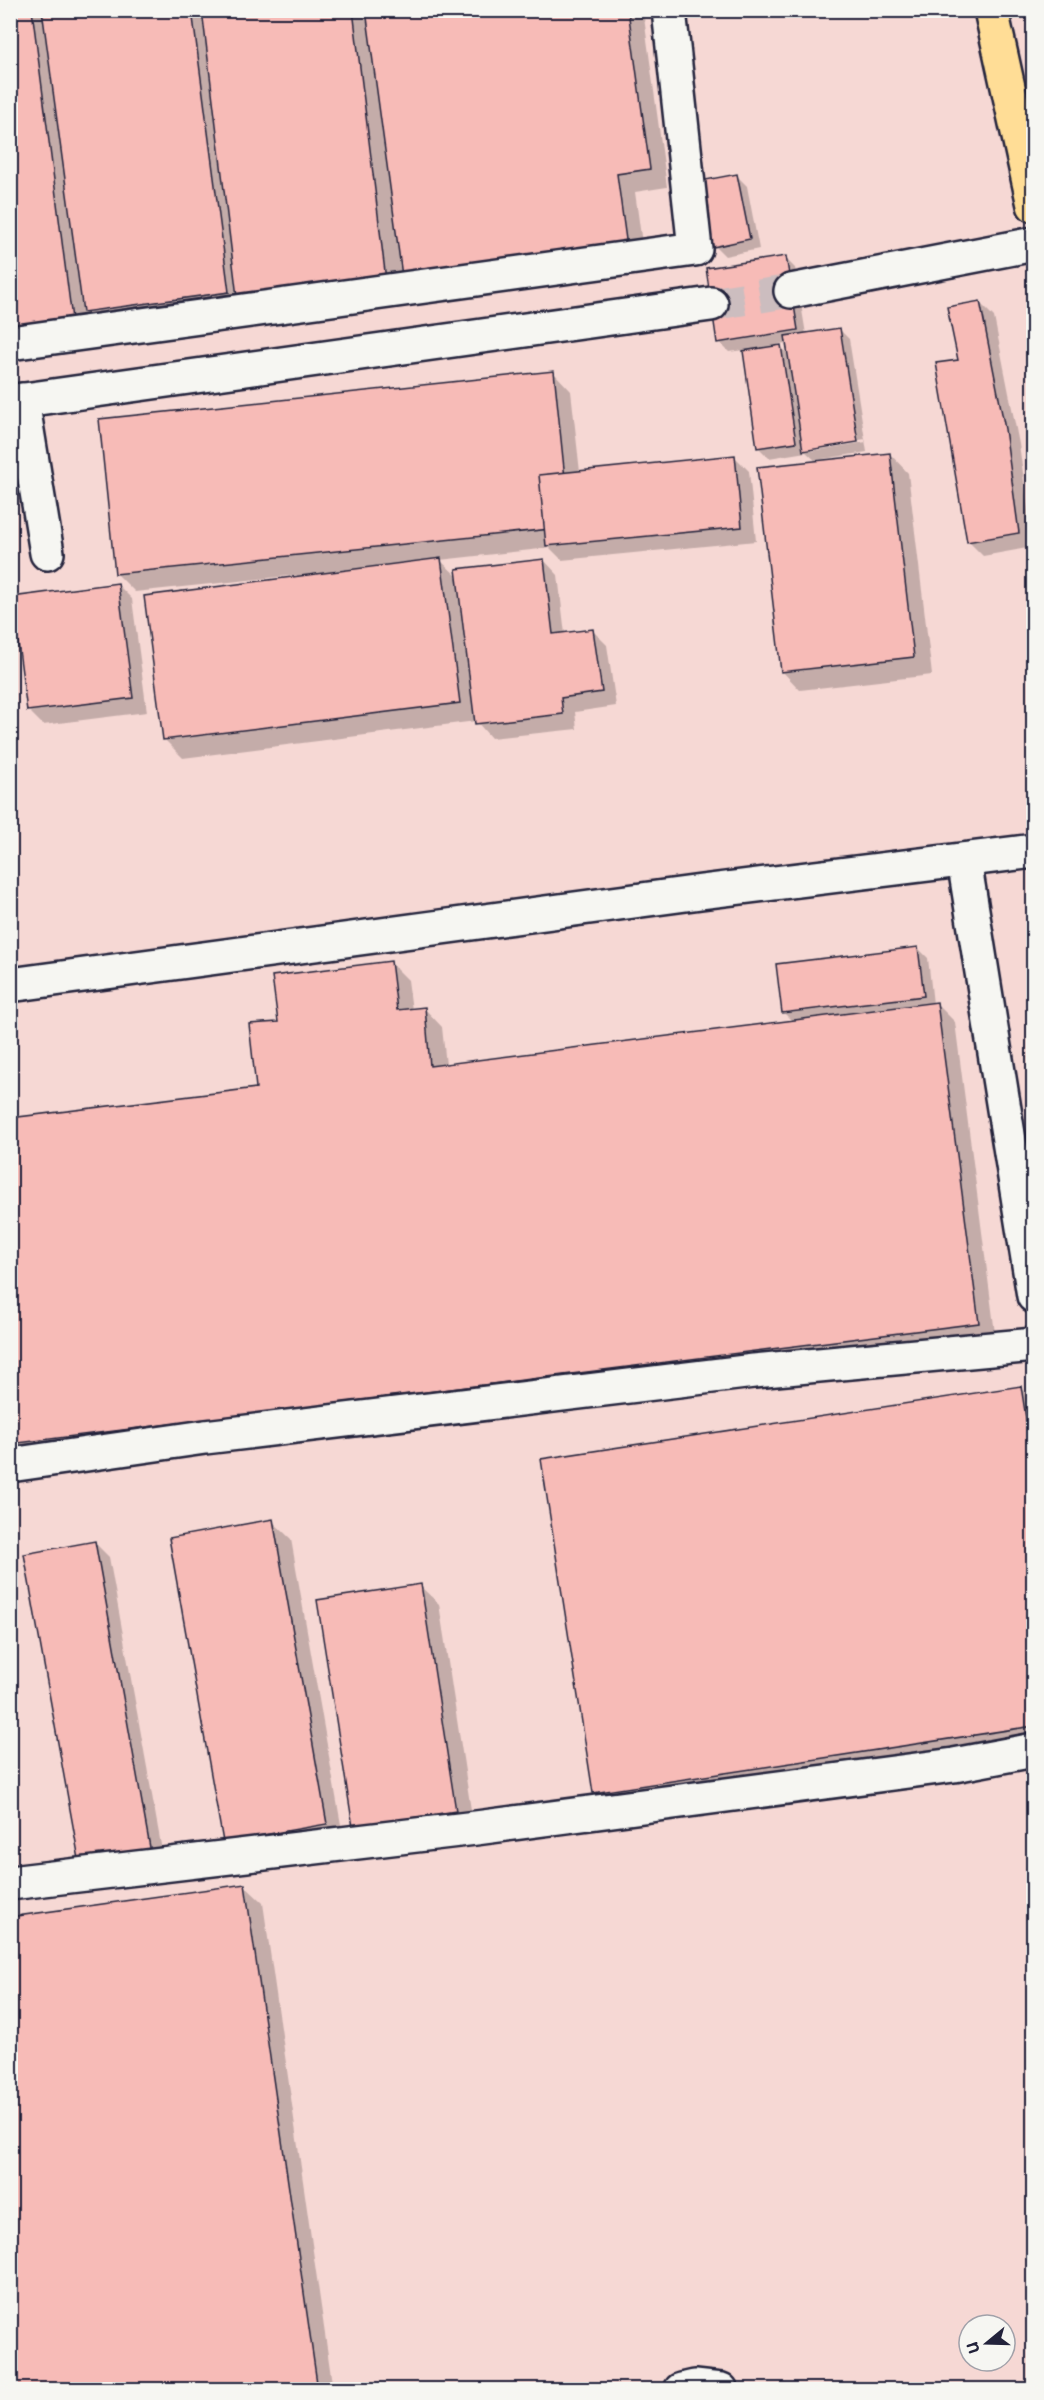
<svg xmlns="http://www.w3.org/2000/svg" width="1044" height="2400" font-family="Mali,sans-serif">
	<rect width="100%" height="100%" fill="#f6e4e0"/>
	<filter id="ink" filterUnits="userSpaceOnUse"><feTurbulence type="fractalNoise" baseFrequency=".0167" numOctaves="2"/><feDisplacementMap in="SourceGraphic" scale="12" xChannelSelector="R" yChannelSelector="G"/><feConvolveMatrix kernelMatrix="1 2 1 2 8 2 1 2 1" color-interpolation-filters="sRGB"/></filter>
	<g filter="url(#ink)">
		<!-- built -->
		<path fill="#f6d8d4" fill-rule="evenodd" d="M11,11H1033V2389L11,2390ZM969,2325H1005V2361H969Z"/>
		<!-- shadow -->
		<g fill="#0003" fill-rule="evenodd">
			<path d="M10,10H643L667,187L635,192L645,265L103,330L87,314L90,337L10,346Z"/>
			<path d="M737,176L747,186L759,249L725,256L715,246Z"/>
			<path d="M785,258L795,268L806,334L839,329L849,339L867,452L816,460L817,462L806,452L769,458L759,448L745,350L729,352L719,342ZM787,343L789,355L778,344ZM865,439L866,442L811,451V448Z"/>
			<path d="M979,302L994,317L1019,444L1033,547L983,556L968,541L960,361Z"/>
			<path d="M553,372L571,391L580,472L735,457L749,471L756,541L562,560L550,548L440,560L459,578L544,560L558,575L565,634L593,631L607,645L616,706L575,712L577,729L491,738L476,721L183,758L164,739L297,578V575L135,592L117,574Z"/>
			<path d="M890,454L908,473L932,675L800,690L782,671Z"/>
			<path d="M118,585L132,599L147,712L43,725L29,711Z"/>
			<path d="M918,948L928,958L933,1004H937L955,1022L996,1341L10,1464V1120L257,1089L280,1023L390,962L408,980L412,1010L424,1008L442,1027L446,1065L793,1022L783,1012Z"/>
			<path d="M1020,1388L1034,1401V1747L613,1810L594,1792Z"/>
			<path d="M272,1521L291,1539L344,1842H224Z"/>
			<path d="M95,1543L109,1557L165,1867L82,1865Z"/>
			<path d="M420,1586L439,1604L474,1829L373,1844Z"/>
			<path d="M244,1885L263,1903L333,2390H10Z"/>
		</g>
		<!-- building -->
		<g fill="#f7bbb7" stroke="#22223b" stroke-width="1.5">
			<path d="M10,10H32L72,319L10,326Z"/>
			<path d="M42,10H192L229,292L83,312Z"/>
			<path d="M202,10H353L386,280L237,297Z"/>
			<path d="M366,10H628L650,169L617,174L627,247L402,276Z"/>
			<path d="M737,174L750,239L713,247L700,181Z"/>
			<path d="M786,256L798,330L717,343L706,268Z"/>
			<path d="M980,301L1005,429L1019,533L967,542L936,363L958,360L947,307Z"/>
			<path d="M840,328L858,442L803,451L785,336Z"/>
			<path d="M781,345L796,442L757,448L743,351Z"/>
			<path d="M554,371L570,527L115,574L99,419Z"/>
			<path d="M890,453L914,657L781,672L757,467Z"/>
			<path d="M735,455L742,527L546,546L539,475Z"/>
			<path d="M441,558L460,703L163,740L144,596Z"/>
			<path d="M544,559L553,634L593,629L602,692L561,698L563,714L475,724L456,569Z"/>
			<path d="M118,583L133,698L27,711L12,597Z"/>
			<path d="M918,947L924,996L782,1013L776,964Z"/>
			<path d="M391,961L397,1010L425,1007L430,1066L937,1002L979,1323L10,1444V1118L256,1088L249,1024L278,1022L272,976Z"/>
			<path d="M1021,1386L1034,1470V1726L593,1793L541,1459Z"/>
			<path d="M273,1519L327,1824L223,1842L169,1538Z"/>
			<path d="M95,1541L151,1853L80,1865L24,1554Z"/>
			<path d="M421,1584L456,1811L353,1827L317,1600Z"/>
			<path d="M245,1884L318,2390H10V1917Z"/>
		</g>
		<g fill="none" stroke-linecap="round" stroke-linejoin="round">
			<!-- minor-tunnel -->
			<path stroke="#ccbdbf" stroke-width="33" stroke-dasharray="33 16" stroke-linecap="butt" d="M711,304L791,291"/>
			<!-- minor casing -->
			<g stroke="#22223b" stroke-width="38">
				<g id="minor">
					<path d="M791,291L1034,244"/>
					<path d="M10,343L695,249L669,10"/>
					<path d="M22,400L47,553"/>
					<path d="M10,402L711,304"/>
					<path d="M964,860L1034,1296"/>
					<path d="M10,985L701,892L1034,851"/>
					<path d="M10,1465L205,1437L754,1371L1034,1345"/>
					<path d="M10,1883L476,1828L954,1765L1034,1750"/>
					<path d="M681,2390L694,2387L721,2390"/>
				</g>
			</g>
			<!-- major casing -->
			<g stroke="#22223b" stroke-width="38">
				<path id="major" d="M991,10L1034,205"/>
			</g>
			<!-- minor -->
			<use href="#minor" stroke="#f6f6f2" stroke-width="33"/>
			<!-- major -->
			<use href="#major" stroke="#ffdd96" stroke-width="33"/>
		</g>
	</g>
	<!-- margin -->
	<rect width="1044" height="2400" fill="none" stroke="#f6f6f2" stroke-width="36"/>
	<rect x="18" y="18" width="1008" height="2364" fill="none" stroke="#22223b" stroke-width="2" filter="url(#ink)"/>
	<!-- north arrow -->
	<g transform="translate(987 2343) rotate(251)"><circle r="28" fill="#f6f6f2" stroke="#a1a1a9" stroke-width="1.5"/>
	<path d="M0-4.5L10 22L0 15L-10 22Z" fill="#22223b"/>
	<text y="-9" font-size="16" font-weight="bold" text-anchor="middle" fill="#22223b">U</text>
	</g>
</svg>
